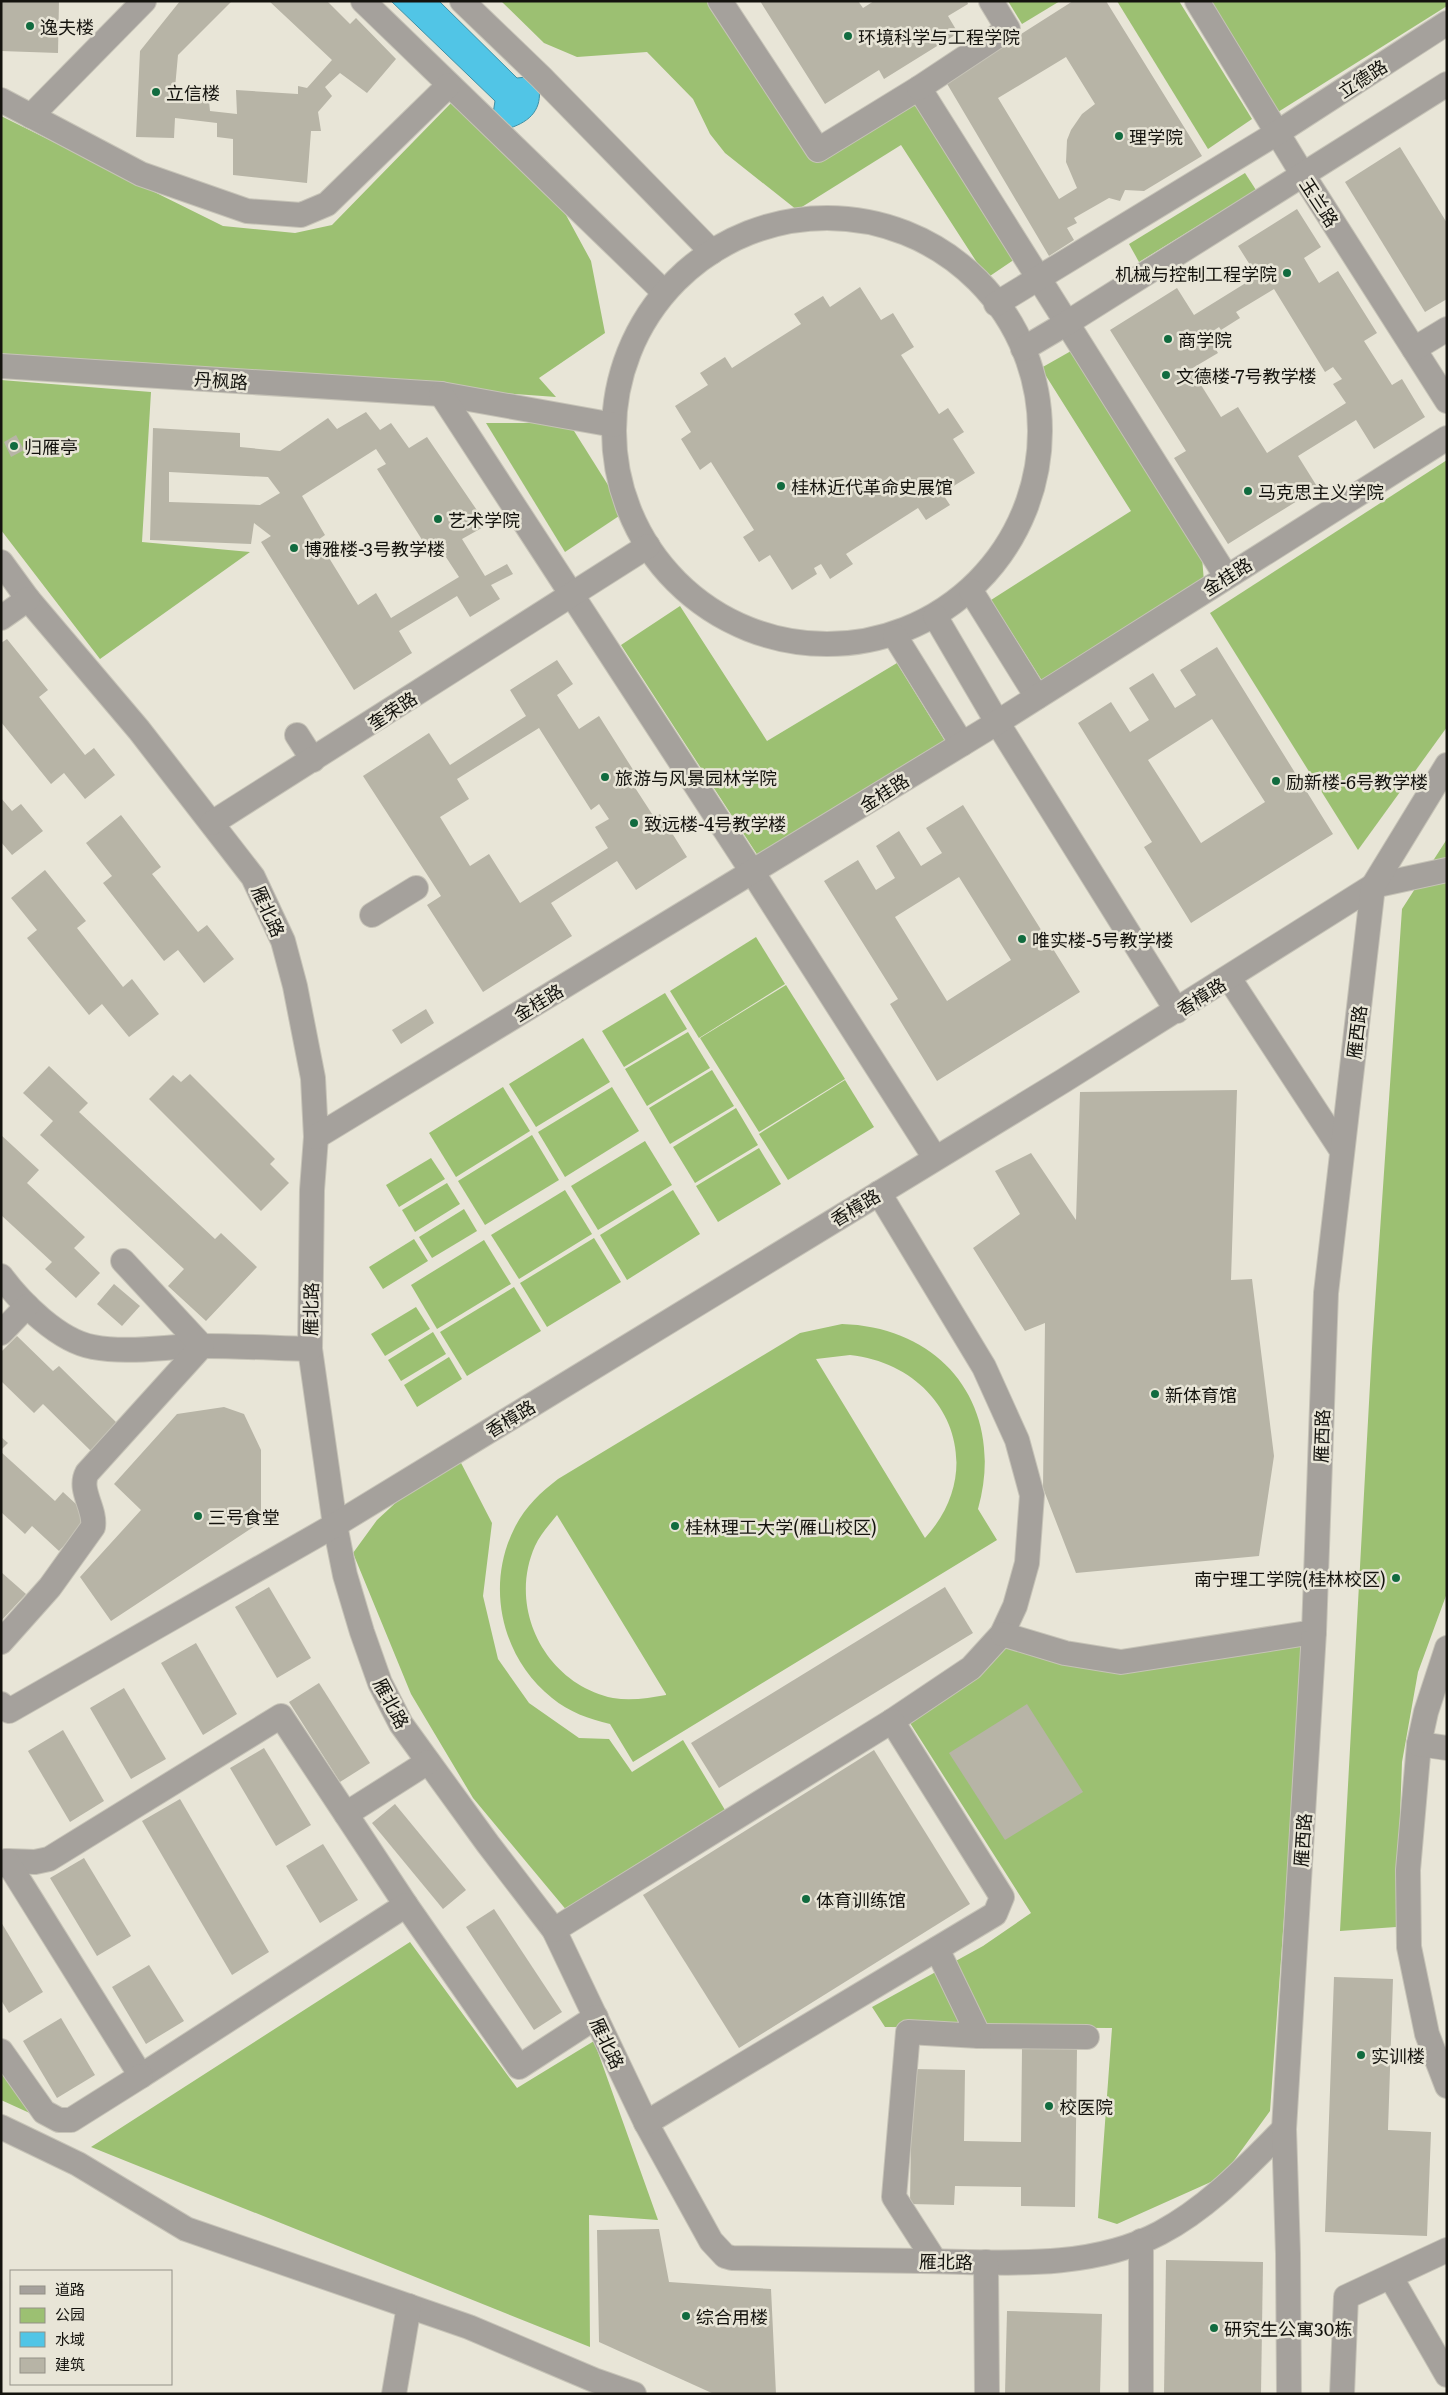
<svg xmlns="http://www.w3.org/2000/svg" width="1448" height="2395" font-family="Literata,'Noto Sans SC',serif">
	<rect width="100%" height="100%" fill="#e8e5d7"/>
	<!-- green -->
	<g fill="#9cc072" fill-rule="evenodd">
		<path d="M501,1H706L816,158L911,105L921,108L1018,257L987,278L901,145L797,210L725,153L710,134L693,99L647,52L577,57L544,43Z"/>
		<path d="M1008,1H1060L1022,24Z"/>
		<path d="M1117,1H1179L1252,119L1208,149Z"/>
		<path d="M1211,1H1447V6L1278,112Z"/>
		<path d="M454,100L554,193L591,261L605,333L539,378L556,397L1,356V116L223,226L295,233L332,225Z"/>
		<path d="M1245,173L1256,190L1139,262L1129,244Z"/>
		<path d="M1071,351L1202,557L1204,582L1044,684L991,600L1131,511L1041,368Z"/>
		<path d="M1,380L151,392L142,542L250,552L100,659L1,530Z"/>
		<path d="M486,423H569L625,512L565,552Z"/>
		<path d="M1447,460V727L1358,850L1210,613Z"/>
		<path d="M680,606L767,741L897,663L948,746L760,859L621,645Z"/>
		<path d="M1447,839V1593L1418,1672L1402,1762L1396,1927L1340,1931L1372,1348L1402,909Z"/>
		<path d="M756,937L785,984L699,1038L670,991Z"/>
		<path d="M786,985L845,1079L759,1132L700,1038Z"/>
		<path d="M665,993L687,1029L624,1067L602,1031Z"/>
		<path d="M688,1032L710,1068L647,1106L625,1069Z"/>
		<path d="M583,1038L610,1082L536,1127L509,1084Z"/>
		<path d="M712,1070L734,1106L670,1144L649,1108Z"/>
		<path d="M845,1080L874,1127L788,1180L759,1134Z"/>
		<path d="M503,1087L530,1131L456,1177L429,1133Z"/>
		<path d="M612,1087L639,1131L565,1177L538,1132Z"/>
		<path d="M736,1108L758,1145L695,1183L673,1147Z"/>
		<path d="M532,1135L559,1180L485,1225L458,1181Z"/>
		<path d="M645,1141L672,1185L598,1230L571,1186Z"/>
		<path d="M759,1148L781,1184L718,1222L696,1186Z"/>
		<path d="M431,1158L445,1179L399,1207L386,1185Z"/>
		<path d="M447,1183L460,1204L415,1232L402,1210Z"/>
		<path d="M565,1190L592,1234L519,1279L491,1235Z"/>
		<path d="M673,1190L700,1234L627,1280L600,1235Z"/>
		<path d="M464,1209L477,1231L432,1258L419,1237Z"/>
		<path d="M594,1238L621,1282L547,1327L520,1283Z"/>
		<path d="M414,1239L428,1261L383,1289L369,1267Z"/>
		<path d="M484,1240L511,1284L437,1329L411,1285Z"/>
		<path d="M514,1287L541,1331L467,1376L440,1332Z"/>
		<path d="M416,1307L430,1329L385,1356L371,1334Z"/>
		<path d="M842,1324C945,1327 1006,1409 978,1509L997,1540L633,1762L610,1724C589,1719 569,1712 552,1698C501,1657 485,1585 515,1527C525,1507 541,1492 558,1479L800,1333ZM850,1355C945,1365 992,1465 925,1538L816,1359ZM557,1515L666,1694V1695C649,1698 631,1701 613,1698C546,1684 507,1609 535,1546C540,1535 549,1525 557,1515Z"/>
		<path d="M433,1332L446,1354L401,1381L388,1360Z"/>
		<path d="M449,1357L462,1379L417,1407L404,1385Z"/>
		<path d="M459,1459L492,1523L483,1596L498,1659L529,1703L579,1738L609,1739L632,1772L683,1740L728,1815L568,1912L473,1798L411,1694L353,1553L377,1520L416,1484Z"/>
		<path d="M1304,1642L1270,2111L1222,2177L1117,2224L1098,2218L1112,2028L885,2027L872,2007L983,1946L1031,1913L910,1723L1009,1645L1125,1670Z"/>
		<path d="M410,1942L517,2088L594,2041L658,2220L589,2215L590,2347L91,2147Z"/>
		<path d="M1,2067L34,2115L1,2100Z"/>
	</g>
	<!-- water -->
	<path fill="#51c5e6" stroke="#3f90a5" d="M391,1H439L517,78L527,77L539,87C542,109 531,121 510,128L493,114L495,101Z"/>
	<!-- building -->
	<g fill="#b7b4a6" fill-rule="evenodd">
		<path d="M1,1H59L58,53L1,51Z"/>
		<path d="M180,1H232L178,55L174,99L209,101L210,111L237,114L236,90L298,94V86L307,88L332,60L269,1H327L350,24L356,18L396,59L367,93L340,73L325,87L332,96L318,112L321,131H311L307,183L233,175V139L217,137V123L175,118L174,138L136,137L140,51Z"/>
		<path d="M760,1H858L863,8L874,1H967L968,4L948,16L958,33L884,79L879,70L825,104Z"/>
		<path d="M1073,1H1106L1202,156L1144,191L1125,190L1120,201L1109,198L1074,218L1077,223L1067,228L1074,240L1049,256L946,82ZM1066,57L1095,104L1082,114L1071,130L1067,140L1066,162L1077,188L1059,199L998,98Z"/>
		<path d="M1400,147L1447,223V299L1425,312L1345,182Z"/>
		<path d="M1297,209L1321,247L1304,258L1319,283L1338,271L1377,333L1364,341L1392,385L1402,379L1425,417L1374,449L1356,420L1298,456L1318,488L1228,544L1174,458L1186,451L1110,330L1177,288L1194,315L1257,276L1238,246ZM1274,289L1325,372L1333,367L1342,379L1333,384L1346,403L1267,453L1238,407L1221,417L1191,369L1218,353L1207,335L1219,327L1221,330L1240,318L1236,312Z"/>
		<path d="M860,287L881,320L893,313L914,347L901,355L939,414L948,408L964,432L953,439L975,473L942,493L950,505L926,520L918,508L846,554L853,564L830,579L821,564L814,568L817,574L792,590L770,555L759,562L743,537L754,530L711,462L700,470L681,439L691,432L675,406L708,385L700,373L725,357L732,368L801,324L794,314L823,296L830,307Z"/>
		<path d="M366,412L380,430L391,423L409,448L427,437L487,525L462,539L485,576L507,564L513,574L491,585L500,599L470,617L457,596L399,631L412,653L354,690L261,542L271,536L254,523L251,544L150,540L153,428L240,433V447L280,451L328,418L337,429ZM376,449L386,464L377,469L433,557L442,551L459,577L391,618L376,593L358,605L318,540L325,535L302,496ZM169,472L268,477L280,493L260,505L169,502Z"/>
		<path d="M16,435L24,450L11,457L4,442Z"/>
		<path d="M7,639L48,690L39,697L85,755L94,748L115,775L85,799L64,773L51,784L1,722V643Z"/>
		<path d="M1217,647L1333,834L1191,923L1144,847L1152,842L1078,723L1111,702L1130,732L1149,720L1129,688L1153,673L1175,708L1196,695L1180,670ZM1212,719L1265,802L1201,843L1148,760Z"/>
		<path d="M557,660L573,684L557,695L579,729L599,716L637,776L630,780L654,817L660,814L687,857L636,890L617,861L551,903L572,936L483,992L427,905L441,896L363,776L429,733L450,765L526,716L510,690ZM539,728L591,810L599,804L609,819L595,827L608,848L520,903L489,854L470,866L440,817L469,799L457,779Z"/>
		<path d="M1,798L12,811L21,804L43,831L12,855L1,842Z"/>
		<path d="M963,805L1080,992L937,1081L890,1004L898,999L824,881L858,860L876,890L895,878L876,846L899,831L921,866L942,853L926,828ZM959,877L1011,960L947,1001L895,917Z"/>
		<path d="M121,815L161,867L152,874L198,932L207,925L234,959L204,983L178,950L164,961L103,883L112,876L86,843Z"/>
		<path d="M45,870L86,921L77,928L123,987L132,979L159,1014L129,1037L102,1004L89,1015L27,938L37,930L11,898Z"/>
		<path d="M426,1009L434,1023L401,1044L392,1030Z"/>
		<path d="M49,1066L88,1103L79,1112L215,1239L221,1233L257,1267L206,1321L168,1286L184,1269L40,1135L53,1121L23,1093Z"/>
		<path d="M190,1074L275,1159L270,1164L289,1183L261,1211L149,1099L173,1075L181,1082Z"/>
		<path d="M1237,1090L1231,1280L1252,1279L1274,1456L1259,1556L1076,1573L1043,1488L1045,1323L1025,1331L973,1248L1020,1214L995,1171L1031,1153L1076,1220L1080,1092Z"/>
		<path d="M1,1135L39,1170L27,1183L85,1237L74,1248L100,1273L76,1298L45,1269L52,1262L1,1215Z"/>
		<path d="M114,1284L140,1306L122,1326L97,1304Z"/>
		<path d="M17,1336L53,1371L59,1366L118,1424L92,1452L43,1404L34,1413L1,1381V1352Z"/>
		<path d="M224,1407L244,1414L261,1450V1522L111,1621L80,1577L141,1510L114,1484L177,1414Z"/>
		<path d="M1,1437L8,1443L1,1450Z"/>
		<path d="M1,1452L55,1501L63,1492L90,1517L59,1551L32,1526L25,1534L1,1512Z"/>
		<path d="M1,1572L26,1594L1,1621Z"/>
		<path d="M269,1587L311,1658L277,1678L235,1607Z"/>
		<path d="M945,1587L973,1633L719,1788L691,1743Z"/>
		<path d="M196,1643L237,1714L203,1735L161,1663Z"/>
		<path d="M319,1683L370,1763L340,1782L289,1702Z"/>
		<path d="M124,1688L166,1759L131,1779L90,1708Z"/>
		<path d="M1027,1704L1083,1792L1005,1840L949,1753Z"/>
		<path d="M63,1730L104,1801L70,1822L28,1751Z"/>
		<path d="M264,1748L311,1825L276,1846L230,1768Z"/>
		<path d="M874,1750L970,1904L739,2048L643,1895Z"/>
		<path d="M180,1799L269,1952L232,1975L142,1821Z"/>
		<path d="M395,1804L466,1890L443,1909L372,1823Z"/>
		<path d="M323,1844L358,1900L320,1923L286,1866Z"/>
		<path d="M84,1858L131,1936L97,1956L50,1878Z"/>
		<path d="M494,1909L562,2012L534,2030L466,1927Z"/>
		<path d="M1,1922L43,1992L9,2013L1,2000Z"/>
		<path d="M149,1965L184,2021L146,2044L112,1987Z"/>
		<path d="M1334,1977L1393,1979L1388,2130L1431,2132L1427,2236L1325,2232Z"/>
		<path d="M61,2018L95,2075L57,2098L23,2041Z"/>
		<path d="M1022,2048L1077,2049L1075,2207L1021,2206V2187L955,2186L954,2205L910,2204L912,2069L965,2070L964,2141L1021,2142Z"/>
		<path d="M659,2229L669,2282L771,2289L776,2394H714L599,2342L597,2230Z"/>
		<path d="M1166,2260L1263,2262L1261,2394H1164Z"/>
		<path d="M1007,2311L1102,2314L1100,2394H1005Z"/>
	</g>
	<g fill="none" stroke-linecap="round" stroke-linejoin="round">
		<!-- minor casing -->
		<g stroke="#c6c3b7" stroke-width="26">
			<g id="minor">
				<path d="M363,1L664,292"/>
				<path d="M462,1L541,77L712,252"/>
				<path d="M720,1L818,150L919,88L1226,576"/>
				<path d="M1197,1L1303,175L1447,401"/>
				<path d="M919,88L1008,29L991,1"/>
				<path d="M1,100L141,174L247,211L301,215L327,204L449,85"/>
				<path d="M31,116L144,1"/>
				<circle cx="827" cy="431" r="213"/>
				<path d="M996,304L1277,133L1447,23"/>
				<path d="M1023,349L1067,323L1447,84"/>
				<path d="M1414,349L1447,329"/>
				<path d="M1,366L441,394L614,425"/>
				<path d="M441,394L753,873L935,1158"/>
				<path d="M1,562L28,599L139,730L253,877L283,941L295,986L313,1078L316,1137L312,1190L310,1349L335,1525L345,1575L362,1632L380,1683L401,1724L488,1844L554,1930L646,2123L711,2241L725,2256L732,2258C795,2259 858,2260 921,2261C1000,2262 1088,2271 1160,2233C1209,2207 1245,2168 1284,2129"/>
				<path d="M971,591L1037,697"/>
				<path d="M935,616L997,722L1177,1011"/>
				<path d="M1,618L28,599"/>
				<path d="M895,636L962,744"/>
				<path d="M297,735L313,760"/>
				<path d="M212,823L648,546"/>
				<path d="M372,915L416,888"/>
				<path d="M1229,978L1342,1151"/>
				<path d="M316,1137L990,727L1447,438"/>
				<path d="M879,1193L984,1367L1017,1440L1032,1495L1027,1563L1015,1606L1002,1634L971,1668L892,1721"/>
				<path d="M1,1276C21,1303 59,1341 93,1347C129,1354 167,1346 203,1346C239,1346 274,1348 310,1349"/>
				<path d="M1,1333L27,1306"/>
				<path d="M1002,1634L1065,1653L1121,1662L1314,1632"/>
				<path d="M1,1642L50,1587L93,1527C96,1509 78,1490 87,1473L202,1346L123,1261"/>
				<path d="M1447,1648L1426,1712L1419,1744L1408,1870L1409,1947L1427,2034L1447,2086"/>
				<path d="M1,1704L9,1711L335,1525L1063,1081L1373,886L1447,870"/>
				<path d="M1419,1744L1447,1748"/>
				<path d="M346,1814L428,1762"/>
				<path d="M7,1861L35,1862L49,1859L281,1716L406,1905"/>
				<path d="M1,1865L7,1861L141,2076L406,1905L519,2067L596,2017"/>
				<path d="M554,1930L892,1721L1002,1897L995,1914L646,2123"/>
				<path d="M979,2036L1087,2037"/>
				<path d="M1,2051L44,2112L59,2120H71L141,2076"/>
				<path d="M1,2127L78,2164L186,2229L469,2327L594,2380L634,2394"/>
				<path d="M935,2261L894,2197L908,2032L979,2036L937,1949"/>
				<path d="M986,2262L987,2394"/>
				<path d="M1393,2281L1447,2375"/>
				<path d="M394,2394L409,2306"/>
				<path d="M1141,2394V2241"/>
				<path d="M1289,2394L1288,2254L1284,2129L1314,1632L1326,1293L1373,886L1447,765"/>
				<path d="M1342,2394L1346,2297L1447,2250"/>
			</g>
		</g>
		<!-- minor -->
		<use href="#minor" stroke="#a5a19c" stroke-width="24"/>
	</g>
	<!-- markers -->
	<g fill="#116b3f" stroke="#e8e5d7" stroke-width="2">
		<circle cx="30" cy="26" r="5"/>
		<circle cx="848" cy="36" r="5"/>
		<circle cx="156" cy="92" r="5"/>
		<circle cx="1119" cy="136" r="5"/>
		<circle cx="1287" cy="273" r="5"/>
		<circle cx="1168" cy="339" r="5"/>
		<circle cx="1166" cy="375" r="5"/>
		<circle cx="14" cy="446" r="5"/>
		<circle cx="781" cy="486" r="5"/>
		<circle cx="1248" cy="491" r="5"/>
		<circle cx="438" cy="519" r="5"/>
		<circle cx="294" cy="548" r="5"/>
		<circle cx="605" cy="777" r="5"/>
		<circle cx="1276" cy="781" r="5"/>
		<circle cx="634" cy="823" r="5"/>
		<circle cx="1022" cy="939" r="5"/>
		<circle cx="1155" cy="1394" r="5"/>
		<circle cx="198" cy="1516" r="5"/>
		<circle cx="675" cy="1526" r="5"/>
		<circle cx="1396" cy="1578" r="5"/>
		<circle cx="806" cy="1899" r="5"/>
		<circle cx="1361" cy="2055" r="5"/>
		<circle cx="1049" cy="2106" r="5"/>
		<circle cx="686" cy="2316" r="5"/>
		<circle cx="1214" cy="2328" r="5"/>
	</g>
	<g text-anchor="middle" dominant-baseline="central" stroke-width="5" stroke-linejoin="round" paint-order="stroke">
		<!-- poi labels -->
		<g font-size="18" fill="#14130e" stroke="#e8e5d7" text-anchor="start">
			<text x="40" y="26">逸夫楼</text>
			<text x="858" y="36">环境科学与工程学院</text>
			<text x="166" y="92">立信楼</text>
			<text x="1129" y="136">理学院</text>
			<text x="1277" y="273" text-anchor="end">机械与控制工程学院</text>
			<text x="1178" y="339">商学院</text>
			<text x="1176" y="375">文德楼-7号教学楼</text>
			<text x="24" y="446">归雁亭</text>
			<text x="791" y="486">桂林近代革命史展馆</text>
			<text x="1258" y="491">马克思主义学院</text>
			<text x="448" y="519">艺术学院</text>
			<text x="304" y="548">博雅楼-3号教学楼</text>
			<text x="615" y="777">旅游与风景园林学院</text>
			<text x="1286" y="781">励新楼-6号教学楼</text>
			<text x="644" y="823">致远楼-4号教学楼</text>
			<text x="1032" y="939">唯实楼-5号教学楼</text>
			<text x="1165" y="1394">新体育馆</text>
			<text x="208" y="1516">三号食堂</text>
			<text x="685" y="1526">桂林理工大学(雁山校区)</text>
			<text x="1386" y="1578" text-anchor="end">南宁理工学院(桂林校区)</text>
			<text x="816" y="1899">体育训练馆</text>
			<text x="1371" y="2055">实训楼</text>
			<text x="1059" y="2106">校医院</text>
			<text x="696" y="2316">综合用楼</text>
			<text x="1224" y="2328">研究生公寓30栋</text>
		</g>
		<!-- street labels -->
		<g font-size="18" fill="#14130e" stroke="#e8e5d7">
			<text transform="translate(1362 78) rotate(-33)">立德路</text>
			<text transform="translate(1320 202) rotate(57)">玉兰路</text>
			<text transform="translate(221 380) rotate(4)">丹枫路</text>
			<text transform="translate(1227 576) rotate(-32)">金桂路</text>
			<text transform="translate(392 710) rotate(-33)">奎荣路</text>
			<text transform="translate(884 792) rotate(-32)">金桂路</text>
			<text transform="translate(269 911) rotate(66)">雁北路</text>
			<text transform="translate(1201 996) rotate(-32)">香樟路</text>
			<text transform="translate(538 1002) rotate(-31)">金桂路</text>
			<text transform="translate(1356 1032) rotate(-83)">雁西路</text>
			<text transform="translate(855 1207) rotate(-31)">香樟路</text>
			<text transform="translate(310 1309) rotate(-89)">雁北路</text>
			<text transform="translate(510 1418) rotate(-31)">香樟路</text>
			<text transform="translate(1321 1436) rotate(-88)">雁西路</text>
			<text transform="translate(392 1703) rotate(62)">雁北路</text>
			<text transform="translate(1302 1840) rotate(-86)">雁西路</text>
			<text transform="translate(608 2043) rotate(65)">雁北路</text>
			<text transform="translate(946 2261) rotate(1)">雁北路</text>
		</g>
	</g>
	<!-- border -->
	<rect width="1448" height="2395" fill="none" stroke="#14130e" stroke-width="5"/>
	<!-- legend -->
	<rect x="10" y="2270" width="162" height="115" fill="#e8e5d7" stroke="#939187"/>
	<rect x="20" y="2286" width="25" height="8" fill="#a5a19c" stroke="#939187"/>
	<text x="55" y="2295" font-size="15" fill="#14130e">道路</text>
	<rect x="20" y="2308" width="25" height="15" fill="#9cc072" stroke="#939187"/>
	<text x="55" y="2320" font-size="15" fill="#14130e">公园</text>
	<rect x="20" y="2332" width="25" height="15" fill="#51c5e6" stroke="#939187"/>
	<text x="55" y="2345" font-size="15" fill="#14130e">水域</text>
	<rect x="20" y="2358" width="25" height="15" fill="#b7b4a6" stroke="#939187"/>
	<text x="55" y="2370" font-size="15" fill="#14130e">建筑</text>
</svg>
